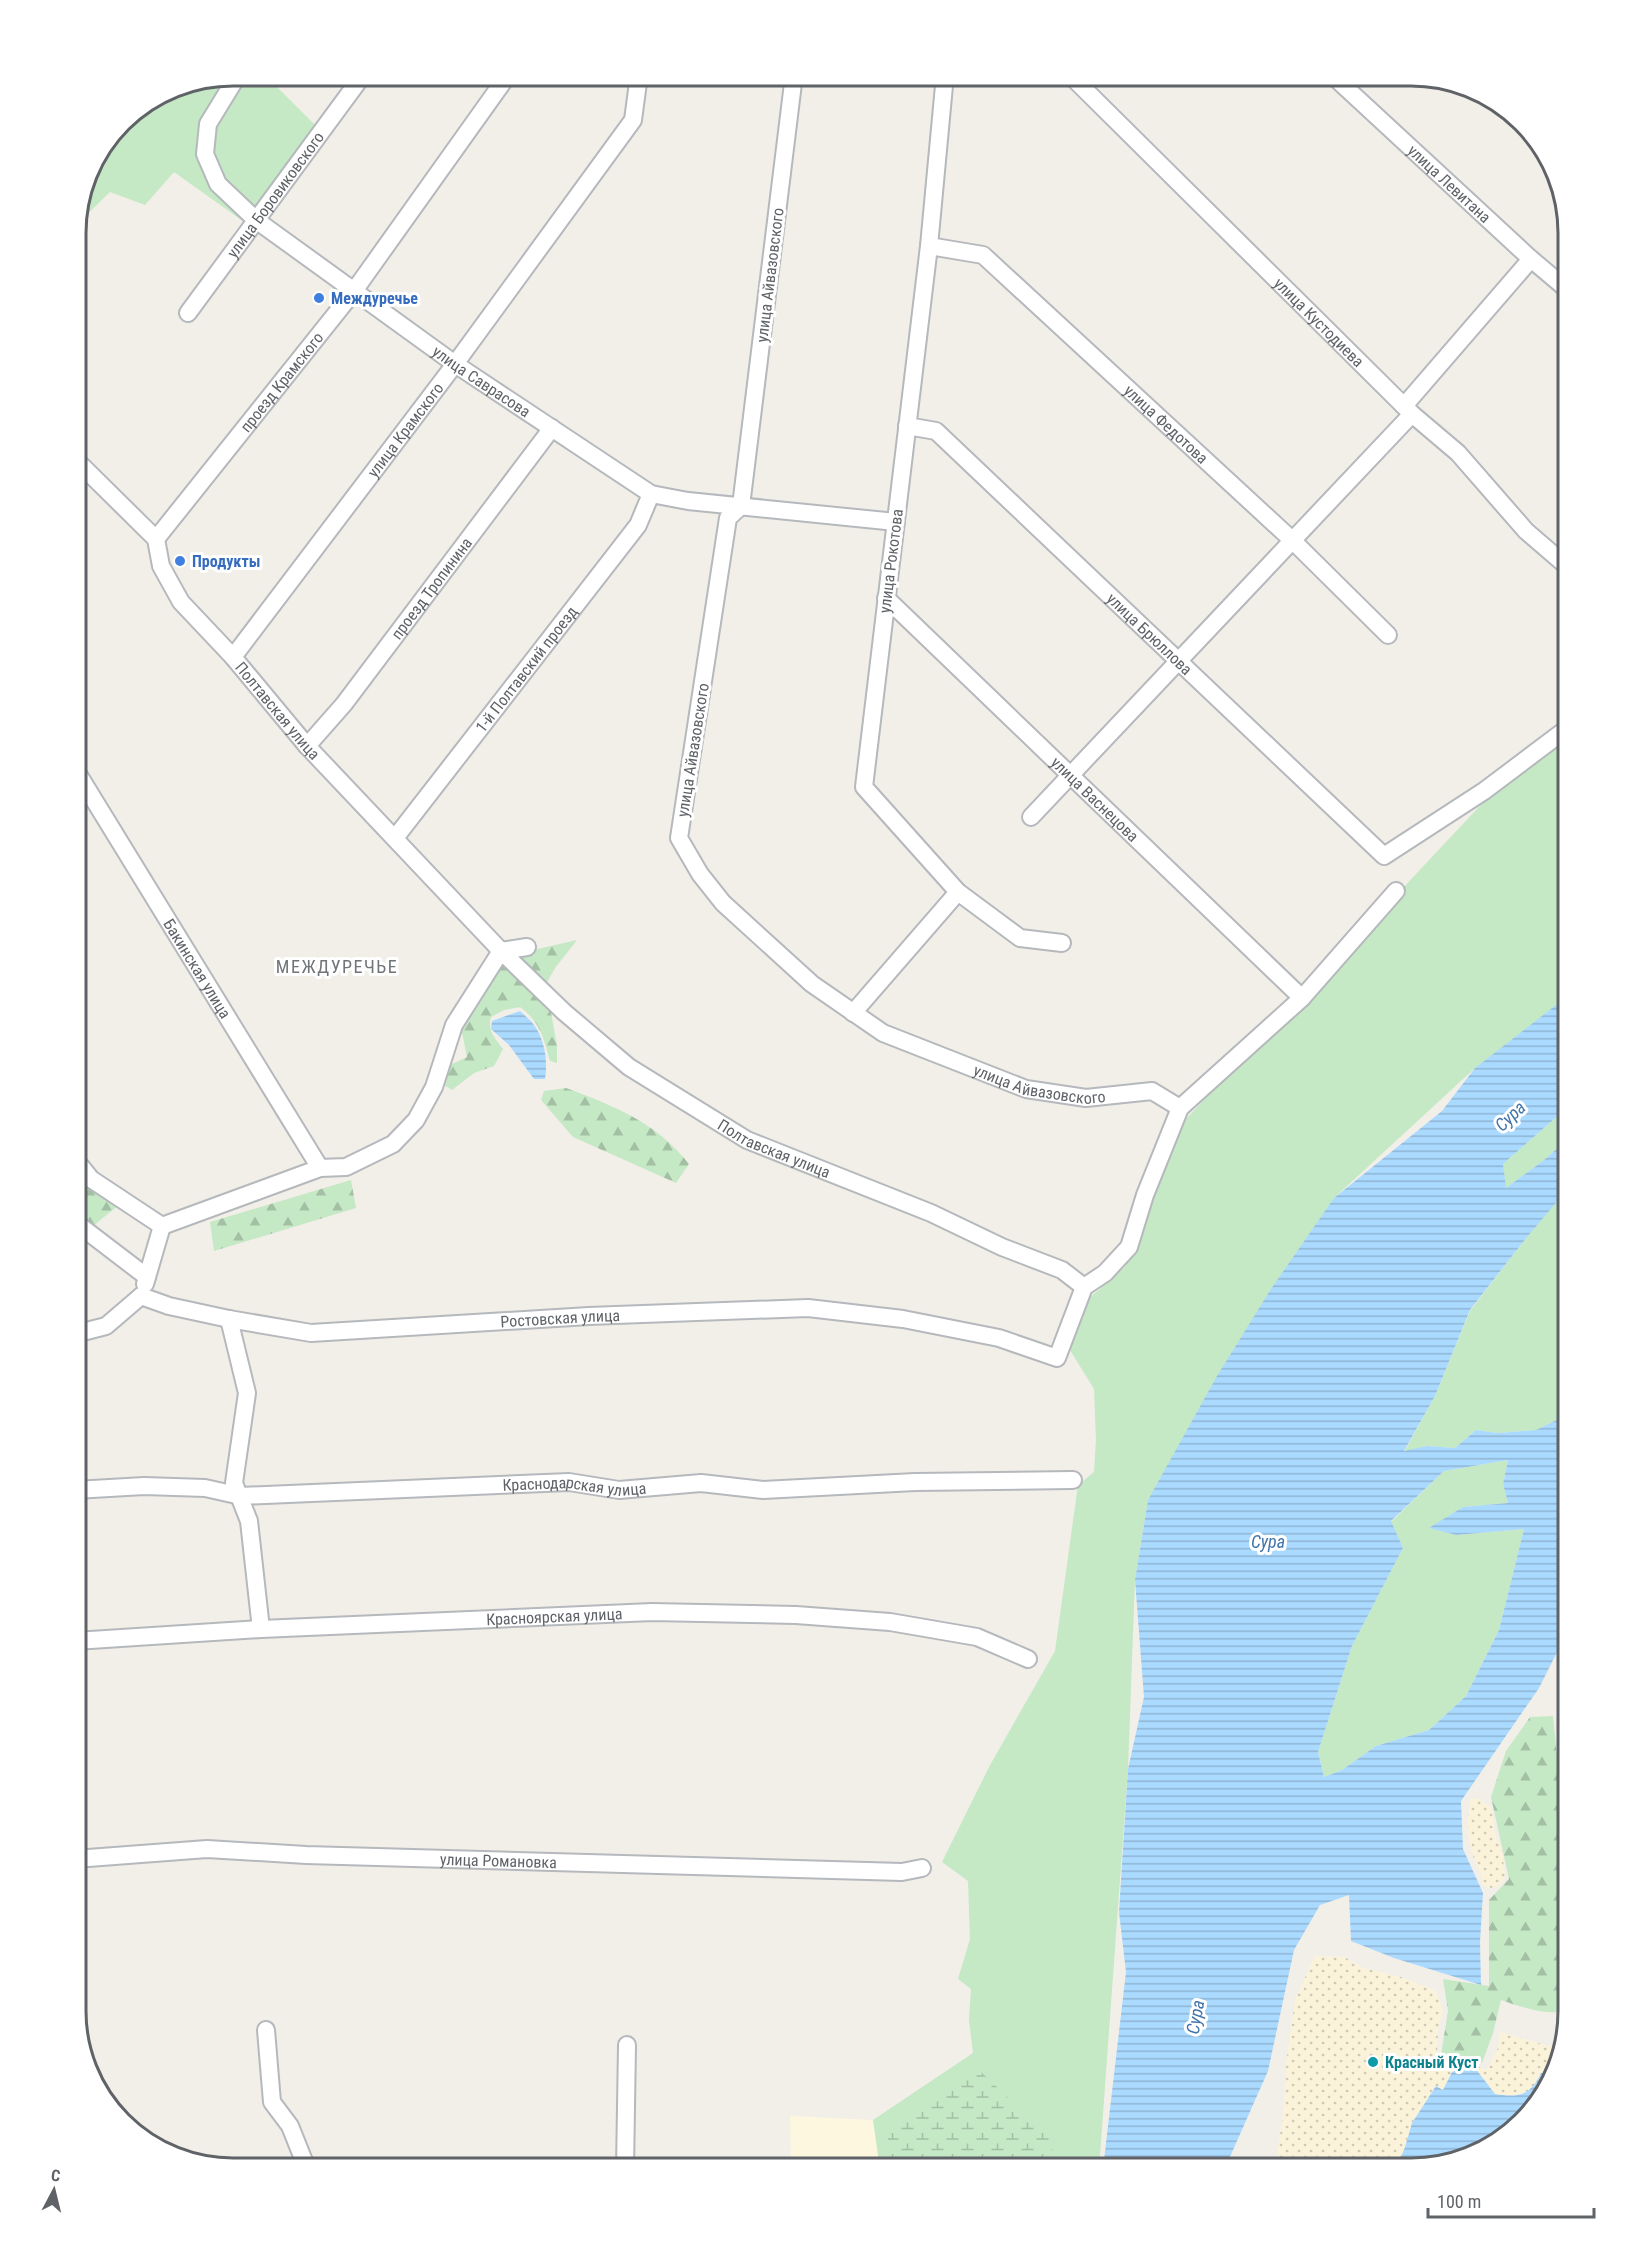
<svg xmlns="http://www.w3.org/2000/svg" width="1644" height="2244" font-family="'Roboto Condensed',sans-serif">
	<defs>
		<pattern id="forest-firs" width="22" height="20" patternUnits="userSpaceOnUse" patternTransform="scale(1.5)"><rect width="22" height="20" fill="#c5e8c5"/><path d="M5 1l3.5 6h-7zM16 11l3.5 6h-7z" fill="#a3c0a4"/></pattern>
		<pattern id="wetland-marsh" width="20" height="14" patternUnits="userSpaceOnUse" patternTransform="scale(1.5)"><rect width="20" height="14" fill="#c5e8c5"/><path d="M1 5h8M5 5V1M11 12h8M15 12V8" fill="none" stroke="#a3c0a4"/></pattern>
		<pattern id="sand-dots" width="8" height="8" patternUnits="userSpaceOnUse" patternTransform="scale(1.5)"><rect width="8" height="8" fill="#fbf3d9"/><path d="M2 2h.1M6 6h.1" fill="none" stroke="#cec8b4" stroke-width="1.8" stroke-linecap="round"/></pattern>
		<pattern id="water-rules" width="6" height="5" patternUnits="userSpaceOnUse" patternTransform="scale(1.5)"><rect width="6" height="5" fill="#aadaff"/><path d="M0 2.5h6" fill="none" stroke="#8eb4d2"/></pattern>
	</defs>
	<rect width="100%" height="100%" fill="#f1efe8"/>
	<!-- commercial -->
	<path fill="#fef7e0" d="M790,2116L873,2120L880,2169H791Z"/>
	<!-- green -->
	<g fill="#c5e8c5">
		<path d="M248,75H285L277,87L317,127L258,210L225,179L213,154L216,124Z"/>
		<path d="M230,76C221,89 208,104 201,119C184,159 223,197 247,224L174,172L145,205L110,192L75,226L91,164L109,143L148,110L188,84Z"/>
		<path d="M1569,711V1000L1475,1068L1334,1198L1148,1500L1135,1580L1128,1769L1099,2169H880L873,2120L973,2053L969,2020L971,1989L958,1979L970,1939L968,1881L942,1862L989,1767L1055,1651L1078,1485L1094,1472L1096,1440L1094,1389L1070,1350L1087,1300L1125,1267L1185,1120Z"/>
		<path d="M1569,1106V1138L1544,1160L1505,1189L1503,1164Z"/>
		<path d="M1569,1189C1569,1240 1576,1300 1560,1348L1569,1356V1414L1536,1430L1498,1433L1476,1430L1455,1448L1427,1446L1404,1452L1435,1396L1470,1311L1523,1242L1565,1191Z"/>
		<path d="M1508,1460L1503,1484L1508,1503L1463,1507L1430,1528L1456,1535L1524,1529L1499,1630L1466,1696L1429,1730L1376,1746L1342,1770L1324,1777L1318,1752L1352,1646L1403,1548L1391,1522L1444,1471Z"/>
	</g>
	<!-- forest -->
	<g fill="url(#forest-firs)">
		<path d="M577,940L555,968L546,984L557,1046V1063L550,1061C543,1037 541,1023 520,1007L504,1010L491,1017C487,1031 495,1038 503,1049L494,1066L474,1073L452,1090L441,1083L450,1065L467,1057L461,1028L500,964L520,953Z"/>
		<path d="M566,1088C614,1106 656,1122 689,1164L676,1183L573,1137L541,1100L544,1091Z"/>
		<path d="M75,1165L120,1204L93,1226L75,1213Z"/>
		<path d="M351,1180L356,1208L214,1251L210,1222Z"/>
		<path d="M1553,1716L1561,1797L1569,1794V2009C1552,2018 1518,2006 1501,2000L1493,2033L1482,2063L1457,2062L1441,2055L1448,2011L1443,1979L1489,1986V1900L1509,1879L1491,1797L1506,1751L1530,1717Z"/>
	</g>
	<!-- wetland -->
	<path fill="url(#wetland-marsh)" d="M978,2069L1049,2137L1057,2169H894L886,2129Z"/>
	<!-- sand -->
	<g fill="url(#sand-dots)">
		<path d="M1471,1798L1478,1799L1489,1805L1493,1816L1495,1836L1502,1850L1505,1877L1498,1887L1488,1888L1482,1884C1482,1868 1475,1865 1472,1852C1467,1834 1467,1817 1471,1798Z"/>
		<path d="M1315,1956L1344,1957L1363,1968L1401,1977L1436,1991L1443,2011L1438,2028L1437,2058L1472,2064L1487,2070L1498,2048L1500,2032L1559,2049L1553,2073H1541C1531,2096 1519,2097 1495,2094L1484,2078L1443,2091L1435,2086L1412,2123L1405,2147L1396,2169H1275L1284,2108L1286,2064L1295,2000Z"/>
	</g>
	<!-- water -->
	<g fill="url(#water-rules)" fill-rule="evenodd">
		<path d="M1569,995V1106L1503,1164L1506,1188L1544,1160L1569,1138V1189L1565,1192L1523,1242L1470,1310L1435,1396L1404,1451L1427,1446L1455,1448L1476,1430L1498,1433L1536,1430L1569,1414V1628L1539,1688L1461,1801L1463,1849L1483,1893L1480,1942L1481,1985L1394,1958L1351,1941L1349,1895L1320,1905L1294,1950L1268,2071L1229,2159L1232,2169H1103L1126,1972L1119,1912L1128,1769L1144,1697L1135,1580L1148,1500L1217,1376L1271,1289L1334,1198L1442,1111L1475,1068ZM1508,1460L1503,1484L1508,1503L1463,1507L1429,1528L1456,1535L1524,1529L1499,1630L1466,1696L1429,1730L1376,1746L1342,1770L1324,1777L1318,1752L1352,1646L1403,1548L1391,1521L1444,1471Z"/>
		<path d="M520,1011C524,1015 531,1020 534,1025C545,1040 548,1062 545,1079H534L509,1045L491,1029L492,1021Z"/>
		<path d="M1472,2064L1495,2094C1519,2098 1531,2095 1541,2073H1553L1548,2090L1490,2148L1412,2169H1396L1405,2147L1412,2123L1436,2086L1443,2090L1452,2072Z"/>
	</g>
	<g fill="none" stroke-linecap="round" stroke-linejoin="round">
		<!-- minor casing -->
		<g stroke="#b5b8bc" stroke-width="20">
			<g id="minor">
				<path id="s1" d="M238,75L208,124L205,154L218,184L256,220L455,364L651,494L688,501L896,522"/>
				<path id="s2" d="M794,75L741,506L728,518L679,838L700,874L723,903L812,984L883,1033L1026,1089L1086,1098L1152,1091L1180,1108"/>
				<path d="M945,75L929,246L864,787L958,892L1020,938L1062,943"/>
				<path id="s3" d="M1070,75L1412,414L1458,453L1526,531L1569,568"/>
				<path id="s4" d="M1332,75L1531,259L1569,291"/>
				<path d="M127,117L132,112"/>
				<path id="s5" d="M929,246L983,255L1292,540L1388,635"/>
				<path id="s6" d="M188,313L363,75"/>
				<path d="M1404,406L1531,259"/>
				<path id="s7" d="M907,426L936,431L1384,856L1484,791L1569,727"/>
				<path id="s8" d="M75,459L156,539L161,566L181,602L233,657L307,746L501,951L564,1012L629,1067L747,1140L931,1213L1002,1247L1062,1270L1084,1287"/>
				<path id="s9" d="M156,539L354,291L508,75"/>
				<path id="s10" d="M886,598L1302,998"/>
				<path id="s11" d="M233,657L455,364L633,120L639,75"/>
				<path id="s12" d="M307,746L344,704L552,428"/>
				<path id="s13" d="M75,769L320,1168"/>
				<path d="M1031,817L1412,414"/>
				<path id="s14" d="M395,838L638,525L651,494"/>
				<path d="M501,951L527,947"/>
				<path d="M853,1013L958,892"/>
				<path d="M75,1159L91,1179L162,1226"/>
				<path d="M75,1222L147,1277"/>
				<path d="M162,1226L320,1168L346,1167L393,1144L416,1120L434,1087L454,1025L501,951"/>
				<path d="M145,1284L162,1226"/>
				<path id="s15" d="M141,1296L169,1306L229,1319L311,1333L589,1316L808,1308L903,1319L999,1338L1057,1358L1084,1287L1105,1273L1129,1247L1145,1195L1180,1108L1302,998L1396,891"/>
				<path d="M229,1319L247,1393L234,1483L249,1521L261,1629"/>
				<path d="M75,1334L106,1326L141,1296"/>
				<path id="s16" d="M75,1490L144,1486L205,1488L241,1496L569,1482L619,1490L701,1483L763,1490L915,1482L1073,1480"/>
				<path id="s17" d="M75,1641L261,1629L652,1612L796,1615L890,1622L977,1637L1028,1659"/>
				<path id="s18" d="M75,1859L207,1849L306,1855L902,1872L922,1868"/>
				<path d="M266,2030L272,2102L290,2126L306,2166L305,2169"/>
				<path d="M625,2169L627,2045"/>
			</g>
		</g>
		<!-- minor -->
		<use href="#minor" stroke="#fff" stroke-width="16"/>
	</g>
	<!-- markers -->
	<g fill="#3f7fe0" stroke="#fff" stroke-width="2">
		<circle cx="319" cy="298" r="6"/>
		<circle cx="180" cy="561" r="6"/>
	</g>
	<circle fill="#0f9aa8" stroke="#fff" stroke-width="2" cx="1373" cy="2062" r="6"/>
	<g text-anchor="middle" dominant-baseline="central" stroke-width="6" stroke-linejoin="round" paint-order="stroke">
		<!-- street labels -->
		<g font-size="16" fill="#5f6368" stroke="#fff">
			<text stroke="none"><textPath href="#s4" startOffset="160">улица Левитана</textPath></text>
			<text stroke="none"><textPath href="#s6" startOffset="147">улица Боровиковского</textPath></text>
			<text transform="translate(770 275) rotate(-83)">улица Айвазовского</text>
			<text stroke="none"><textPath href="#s3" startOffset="351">улица Кустодиева</textPath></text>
			<text stroke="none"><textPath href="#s9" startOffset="201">проезд Крамского</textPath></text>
			<text stroke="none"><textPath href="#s1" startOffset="450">улица Саврасова</textPath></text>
			<text stroke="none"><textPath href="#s5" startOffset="304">улица Федотова</textPath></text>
			<text stroke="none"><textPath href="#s11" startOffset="285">улица Крамского</textPath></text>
			<text transform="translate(891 561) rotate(-83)">улица Рокотова</text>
			<text stroke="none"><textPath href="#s12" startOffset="201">проезд Тропинина</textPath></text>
			<text stroke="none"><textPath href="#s7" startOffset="324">улица Брюллова</textPath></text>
			<text stroke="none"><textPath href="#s14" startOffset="214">1-й Полтавский проезд</textPath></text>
			<text stroke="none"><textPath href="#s8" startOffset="328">Полтавская улица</textPath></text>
			<text transform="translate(693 750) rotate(-81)">улица Айвазовского</text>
			<text stroke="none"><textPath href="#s10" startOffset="290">улица Васнецова</textPath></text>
			<text stroke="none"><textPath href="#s13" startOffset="234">Бакинская улица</textPath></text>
			<text stroke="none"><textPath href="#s2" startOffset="1227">улица Айвазовского</textPath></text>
			<text stroke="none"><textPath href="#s8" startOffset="996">Полтавская улица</textPath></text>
			<text stroke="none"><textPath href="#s15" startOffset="424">Ростовская улица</textPath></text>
			<text stroke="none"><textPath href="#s16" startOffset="501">Краснодарская улица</textPath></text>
			<text stroke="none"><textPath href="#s17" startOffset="480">Красноярская улица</textPath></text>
			<text stroke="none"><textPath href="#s18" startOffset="424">улица Романовка</textPath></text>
		</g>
		<!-- shop labels -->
		<g font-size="16" font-weight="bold" fill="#366cbe" stroke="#fff" text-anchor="start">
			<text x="331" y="298">Междуречье</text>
			<text x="192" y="561">Продукты</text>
		</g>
		<!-- culture labels -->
		<g font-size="16" font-weight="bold" fill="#0d838f" stroke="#fff" text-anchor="start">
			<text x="1385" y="2062">Красный Куст</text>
		</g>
		<!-- neighbourhood labels -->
		<g font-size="18" letter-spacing="1.5" fill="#70757a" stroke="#fff">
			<text x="337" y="966">МЕЖДУРЕЧЬЕ</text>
		</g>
		<!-- water labels -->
		<g font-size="18" font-style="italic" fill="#4174aa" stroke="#fff">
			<text transform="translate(1510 1116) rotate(-44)">Сура</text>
			<text x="1268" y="1541">Сура</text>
			<text transform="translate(1195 2017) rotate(-80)">Сура</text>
		</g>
	</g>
	<!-- crop -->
	<path d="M0 0H1644V2244H0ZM233 86H1411A147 147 0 0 1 1558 233V2011A147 147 0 0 1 1411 2158H233A147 147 0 0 1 86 2011V233A147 147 0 0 1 233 86Z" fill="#fff" fill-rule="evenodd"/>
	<path fill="none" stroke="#5f6368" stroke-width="3" d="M233 86H1411A147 147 0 0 1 1558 233V2011A147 147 0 0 1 1411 2158H233A147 147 0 0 1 86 2011V233A147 147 0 0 1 233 86Z"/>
	<!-- north arrow -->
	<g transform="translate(54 2190) rotate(7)" stroke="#ffffff" stroke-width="4.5" paint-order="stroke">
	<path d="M0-4.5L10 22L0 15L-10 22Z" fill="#5f6368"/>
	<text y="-9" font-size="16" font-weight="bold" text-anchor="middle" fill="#5f6368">С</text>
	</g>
	<!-- scale -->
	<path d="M1428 2208v9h166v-9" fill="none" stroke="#5f6368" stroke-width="3"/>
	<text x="1437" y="2208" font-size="18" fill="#5f6368" stroke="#ffffff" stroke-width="4.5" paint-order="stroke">100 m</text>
</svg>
